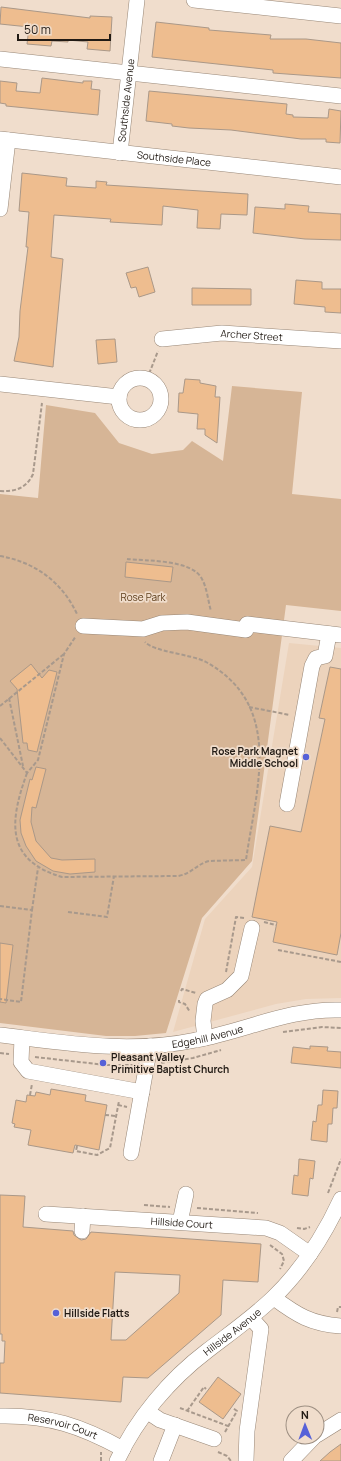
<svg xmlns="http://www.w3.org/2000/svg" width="341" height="1461" font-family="Manrope,sans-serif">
	<rect width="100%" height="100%" fill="#f0ddcc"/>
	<!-- built -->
	<path fill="#ecd3bc" d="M289,643L341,648V998L306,999L276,1004L173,1032L205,919L252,867Z"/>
	<!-- green -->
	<path fill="#d6b596" d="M232,386L302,392L292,494L341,499V611L286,605L252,861L202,918L166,1033L135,1036H106L0,1023V494L38,498L46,405L95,413L119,443L152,454L183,450L192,441L223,461Z"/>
	<!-- building -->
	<g fill="#eebd8f" stroke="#aa9888" fill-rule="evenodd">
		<path d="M1,7L90,18V16L112,17L110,51L87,49L88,42L68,40V42L52,41L51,46L27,44L29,27L0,24Z"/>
		<path d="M156,22L209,28V30L271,35L270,39H306L341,43V78L273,73V70L152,57Z"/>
		<path d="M42,78L83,83V81H92L91,89L100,90L98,115L6,106V104L0,103V81L17,83L16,91L40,93Z"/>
		<path d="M149,91L287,104L286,114L293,115V117L328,118L329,109L341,111L340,143L326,142V139H301L231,130L189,128L172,126V124L146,121Z"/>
		<path d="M22,173L67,178L66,186L96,188V181L107,182L106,185L248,194L247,215L221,214L220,229L197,228L198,210L163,206L162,225L110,222L111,219L54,215L51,257L63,259L53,367L14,361L19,337L20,311L28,247H26L29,212L19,211Z"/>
		<path d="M285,204L309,206L308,212L341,214V240L305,239L253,233L255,207L285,209Z"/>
		<path d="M148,267L155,292L139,297L136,287L131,288L126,273Z"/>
		<path d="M296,280L322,282V289H341V313L325,312V307L294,304Z"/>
		<path d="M192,288L251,289V305H192Z"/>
		<path d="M115,339L117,362L98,364L96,340Z"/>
		<path d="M185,379L200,380V383L216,386L215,397H220L217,443L205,435V429H197L198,414L178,412L179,393H183Z"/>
		<path d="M126,562L173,567L171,582L125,577Z"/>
		<path d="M31,664L42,678L49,670L57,672L37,752L28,750L27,743H23L17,689L10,681Z"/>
		<path d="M330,667L341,669V933L337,955L273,942L277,922L252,917L270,826L301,832L325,719L319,718Z"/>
		<path d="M36,767L46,769L36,808L32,807L31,822L36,841L51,858L62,860L95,859V872L70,874L53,871L36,861L26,846L21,833L20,820L30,779L32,780Z"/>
		<path d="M0,943L13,945L6,1003L0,1002Z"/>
		<path d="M310,1046L328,1047L327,1051L341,1052V1068L291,1063L293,1047L310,1049Z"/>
		<path d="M51,1089L86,1095L85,1101L107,1105L99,1150L75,1145L73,1153L28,1145L31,1130L14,1127L15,1124L12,1123L16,1100L26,1102L27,1095L35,1096L36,1092L50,1095Z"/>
		<path d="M323,1090L338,1091L337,1108H333L332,1124H328L327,1142L311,1140L313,1121L316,1122L318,1105H322Z"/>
		<path d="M299,1159L315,1161L313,1179L310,1178L308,1196L292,1194L294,1175L298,1176Z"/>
		<path d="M0,1195L25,1196L23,1227L73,1231L74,1235L81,1240L86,1239L91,1232L261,1244L258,1282L223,1280L221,1315L148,1378L123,1377L121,1402L0,1393V1363H4L5,1341H2V1334H0ZM115,1272L180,1275L179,1293L126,1340H111Z"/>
		<path d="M218,1377L241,1394L223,1419L199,1402Z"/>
		<path d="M341,1444V1461H320L330,1452Z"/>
	</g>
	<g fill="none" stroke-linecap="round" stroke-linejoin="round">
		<!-- minor casing -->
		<g stroke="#988777" stroke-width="16">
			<g id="minor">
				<path d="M194,0L341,16"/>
				<path d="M0,59L341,96"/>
				<path id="s1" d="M0,139L341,177"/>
				<path id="s2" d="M120,153L137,0"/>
				<path d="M0,209L8,140"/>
				<path id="s3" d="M162,339L222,333L341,341"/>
				<circle cx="140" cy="399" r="21"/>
				<path d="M0,384L119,397"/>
				<path d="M83,626L143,629L162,623L187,622L246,630L247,624L341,635"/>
				<path d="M287,804L312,666L316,658L325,656L329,634"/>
				<path id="s4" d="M0,1035C67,1043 129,1054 196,1040C245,1031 290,1008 341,1010"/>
				<path d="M22,1038L21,1062L28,1071L142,1092"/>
				<path d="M205,1038L203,1021L205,1004L207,999L227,990L241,976L252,928"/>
				<path d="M131,1153L150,1046"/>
				<path id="s5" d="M46,1214L266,1228L280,1233L310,1254"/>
				<path d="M180,1222L186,1194"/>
				<path d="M82,1231L83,1216"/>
				<path d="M274,1298C297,1315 311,1324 341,1326"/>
				<path d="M148,1412L160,1420L214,1439"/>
				<path id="s6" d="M0,1416C49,1415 81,1426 123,1449"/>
				<path d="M317,1435L341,1420"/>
				<path id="s7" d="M117,1461C136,1419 170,1379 207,1351C229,1334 252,1318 273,1298C302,1270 324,1236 341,1199"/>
				<path d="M161,1461L175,1425"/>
				<path d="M246,1461L247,1431L261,1329L251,1318"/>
				<path d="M291,1461L314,1437"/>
			</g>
		</g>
		<!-- path -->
		<g stroke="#a8998c" stroke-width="2" stroke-dasharray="4 2" stroke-linecap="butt">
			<path d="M147,379L158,351"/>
			<path d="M0,491C15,492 27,488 33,474L42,403"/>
			<path d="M0,556C35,562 62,582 77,614"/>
			<path d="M127,559C145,561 192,559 202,579C207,588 208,601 211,611"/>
			<path d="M9,698L23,766"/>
			<path d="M0,706L64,654"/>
			<path d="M249,707L290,715"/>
			<path d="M0,738L27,773L38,760L64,654L76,636"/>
			<path d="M27,773C10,820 4,860 62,877L178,876C191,874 197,864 209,861L246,860C256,789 285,706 206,662C191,654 154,652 145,642"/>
			<path d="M0,906L32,910L21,1002L0,999"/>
			<path d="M32,910L38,868"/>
			<path d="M68,912L107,917L114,876"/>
			<path d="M264,922L276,925"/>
			<path d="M278,950L341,962"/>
			<path d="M226,972L236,917L244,918"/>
			<path d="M181,991L182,989L196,993"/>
			<path d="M179,1000V1002L185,1004L190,1012"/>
			<path d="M283,1032L322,1027L341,1028"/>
			<path d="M0,1053L9,1054"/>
			<path d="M35,1057L106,1065H134"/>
			<path d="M161,1063L193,1058L221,1050"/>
			<path d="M30,1095L32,1084"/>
			<path d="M118,1105L127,1107"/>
			<path d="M105,1115L116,1116"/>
			<path d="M77,1146L76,1151L97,1155L110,1148L119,1101"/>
			<path d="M328,1193L341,1159"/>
			<path d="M144,1205L170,1207"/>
			<path d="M197,1208L258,1213"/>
			<path d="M297,1228L304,1229L310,1227"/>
			<path d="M270,1245L282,1254L284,1261L280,1269"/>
			<path d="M337,1312L338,1307H341"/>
			<path d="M180,1408L228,1426"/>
			<path d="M187,1411L204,1387L206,1389"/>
			<path d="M225,1432L237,1411L233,1408"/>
			<path d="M218,1452L227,1456L231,1461"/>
			<path d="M101,1461V1452"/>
		</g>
		<!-- minor -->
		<use href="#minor" stroke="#fff" stroke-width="15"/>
	</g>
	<!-- markers -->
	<g fill="#5661d8" stroke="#f0ddcc" stroke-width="1.5">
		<circle cx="306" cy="757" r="4"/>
		<circle cx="103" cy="1063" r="4"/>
		<circle cx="56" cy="1313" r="4"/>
	</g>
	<g text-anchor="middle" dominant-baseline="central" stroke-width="3.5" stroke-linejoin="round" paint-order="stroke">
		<!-- street labels -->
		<g font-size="10" fill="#211a14" stroke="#f0ddcc">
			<text stroke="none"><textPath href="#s2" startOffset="53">Southside Avenue</textPath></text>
			<text stroke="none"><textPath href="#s1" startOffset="175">Southside Place</textPath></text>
			<text stroke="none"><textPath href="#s3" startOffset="90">Archer Street</textPath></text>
			<text stroke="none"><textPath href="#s4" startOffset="209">Edgehill Avenue</textPath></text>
			<text stroke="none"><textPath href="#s5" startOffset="136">Hillside Court</textPath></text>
			<text stroke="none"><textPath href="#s7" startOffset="175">Hillside Avenue</textPath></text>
			<text stroke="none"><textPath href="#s6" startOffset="64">Reservoir Court</textPath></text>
		</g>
		<!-- park labels -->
		<g font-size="10" fill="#5c3c19" stroke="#f0ddcc">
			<text x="143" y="597">Rose Park</text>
		</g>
		<!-- poi labels -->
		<g font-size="10" font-weight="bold" fill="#211a14" stroke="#f0ddcc" text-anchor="start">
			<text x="298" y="751" text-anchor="end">Rose Park Magnet<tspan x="298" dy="12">Middle School</tspan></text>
			<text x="111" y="1057">Pleasant Valley<tspan x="111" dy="12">Primitive Baptist Church</tspan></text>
			<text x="64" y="1313">Hillside Flatts</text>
		</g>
	</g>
	<!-- north arrow -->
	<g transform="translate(305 1425) rotate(359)"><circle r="19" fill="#f0ddcc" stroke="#9d8f82"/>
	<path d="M0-3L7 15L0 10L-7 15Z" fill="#5661d8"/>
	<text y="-6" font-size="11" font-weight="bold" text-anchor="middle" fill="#211a14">N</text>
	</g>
	<!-- scale -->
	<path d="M18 34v6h92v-6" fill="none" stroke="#211a14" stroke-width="2"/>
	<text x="24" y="34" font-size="12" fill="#211a14" stroke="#f0ddcc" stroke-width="3" paint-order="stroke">50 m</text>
</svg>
